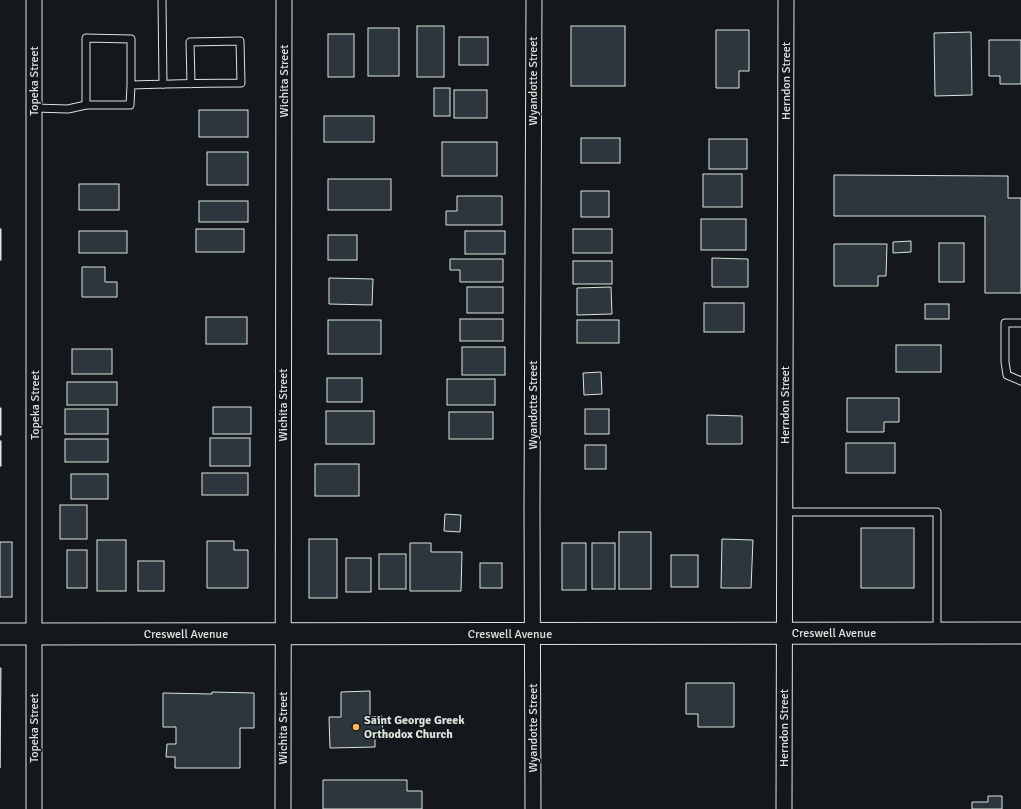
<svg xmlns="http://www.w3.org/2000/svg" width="1021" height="809" font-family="Signika,sans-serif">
	<rect width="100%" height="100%" fill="#14181c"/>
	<!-- building -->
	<g fill="#2c363c" stroke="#d8e6dc">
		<rect x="417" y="26" width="27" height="51"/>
		<rect x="571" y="26" width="54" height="60"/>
		<rect x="368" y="28" width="31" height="48"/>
		<path d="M716,30H749V71H739V88H716Z"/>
		<path d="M971,32L972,95L935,96L934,33Z"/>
		<rect x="328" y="34" width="26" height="43"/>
		<rect x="459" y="37" width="29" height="28"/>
		<path d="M989,40H1021V84H1000V76H989Z"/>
		<rect x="434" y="88" width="16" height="28"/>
		<rect x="454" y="90" width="33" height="28"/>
		<rect x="199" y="110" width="49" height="27"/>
		<rect x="324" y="116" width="50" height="26"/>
		<rect x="581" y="138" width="39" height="25"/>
		<rect x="709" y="139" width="38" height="30"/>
		<rect x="442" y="142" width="55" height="34"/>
		<rect x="207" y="152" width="41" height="33"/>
		<rect x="703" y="174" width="39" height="33"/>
		<path d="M834,175L1008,176V198H1021V293H985V216H834Z"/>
		<rect x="328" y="179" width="63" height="31"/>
		<rect x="79" y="184" width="40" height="26"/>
		<rect x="581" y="191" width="28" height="26"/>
		<path d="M457,196H502V225H446V211H457Z"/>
		<rect x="199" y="201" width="49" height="21"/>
		<rect x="701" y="219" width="45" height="31"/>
		<rect x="0" y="229" width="1" height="31"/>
		<rect x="196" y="229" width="48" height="23"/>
		<rect x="573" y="229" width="39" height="24"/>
		<rect x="79" y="231" width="48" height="22"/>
		<rect x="465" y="231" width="40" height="23"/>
		<rect x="328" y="235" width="29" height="25"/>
		<path d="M911,241V252L893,253V242Z"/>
		<rect x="939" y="243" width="25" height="39"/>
		<path d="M834,244H887L886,276H878V286H834Z"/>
		<path d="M712,258L748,259V287H712Z"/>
		<path d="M450,259H503V282H460V270H450Z"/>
		<rect x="573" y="261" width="39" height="23"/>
		<path d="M82,267H105V282H117V297H82Z"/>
		<path d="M329,278L373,279L372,305L329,304Z"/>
		<rect x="467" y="287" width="36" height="26"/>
		<path d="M611,287L612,314L577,315V288Z"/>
		<rect x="704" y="303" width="40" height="29"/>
		<rect x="925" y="304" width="24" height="15"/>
		<rect x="206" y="317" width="41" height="27"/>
		<rect x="460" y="319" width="43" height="22"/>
		<rect x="328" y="320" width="53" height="34"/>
		<rect x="577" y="320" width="42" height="23"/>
		<rect x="896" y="345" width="45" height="27"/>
		<rect x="462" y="347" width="43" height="28"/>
		<rect x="72" y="349" width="40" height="25"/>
		<path d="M601,372L602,394L584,395L583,373Z"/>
		<rect x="327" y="378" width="35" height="24"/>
		<rect x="447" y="379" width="48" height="26"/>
		<rect x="67" y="382" width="50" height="23"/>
		<path d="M847,398H899V422H884V432H847Z"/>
		<rect x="213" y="407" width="38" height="27"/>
		<rect x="0" y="408" width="1" height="27"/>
		<rect x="65" y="409" width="43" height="25"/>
		<rect x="585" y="409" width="24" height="25"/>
		<rect x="326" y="411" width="48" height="33"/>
		<rect x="449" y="412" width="44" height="27"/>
		<path d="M707,415L742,416V444H707Z"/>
		<rect x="210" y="438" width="40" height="28"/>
		<rect x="65" y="439" width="43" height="23"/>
		<rect x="0" y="441" width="1" height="25"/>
		<rect x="846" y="443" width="49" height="30"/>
		<rect x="585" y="445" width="21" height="24"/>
		<rect x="315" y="464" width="44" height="32"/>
		<rect x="202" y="473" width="46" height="22"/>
		<rect x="71" y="474" width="37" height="25"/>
		<rect x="60" y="505" width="27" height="34"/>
		<path d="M445,514L461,515L460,532L444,531Z"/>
		<rect x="861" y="528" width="53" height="60"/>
		<rect x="619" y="532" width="32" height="57"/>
		<rect x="309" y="539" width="28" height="59"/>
		<path d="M722,539L753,540L751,588H721Z"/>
		<rect x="97" y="540" width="29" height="51"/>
		<path d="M207,541H234V550H248V588H207Z"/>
		<rect x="0" y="542" width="12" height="55"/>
		<path d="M410,543H431V552H462L461,591H410Z"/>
		<rect x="562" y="543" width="24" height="47"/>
		<rect x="592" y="543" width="23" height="46"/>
		<rect x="67" y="550" width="20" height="38"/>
		<rect x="379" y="554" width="27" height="35"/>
		<rect x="671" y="555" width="27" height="32"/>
		<rect x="346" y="558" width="25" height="34"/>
		<rect x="138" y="561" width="26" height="30"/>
		<rect x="480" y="563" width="22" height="25"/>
		<path d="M0,668H1L0,768Z"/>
		<path d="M686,683H734V727H698V714H686Z"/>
		<path d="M370,691V717L382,716L383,736L375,737V747L330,748L329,717H341V692Z"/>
		<path d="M212,692L254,693V728H240V768H175V757H166L167,744H176V727H163V693L212,694Z"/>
		<path d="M323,780H407V791H422V809H323Z"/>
		<path d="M988,796H1002V809H972V802H988Z"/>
	</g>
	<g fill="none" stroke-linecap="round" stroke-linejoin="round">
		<!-- lane casing -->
		<g stroke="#d8e6dc" stroke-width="9">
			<g id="lane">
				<path d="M162,0L163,84"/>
				<path d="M131,85L130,105H86V38L131,39V85C167,84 204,83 241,83L240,41L190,42L191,84"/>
				<path d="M34,108L68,109L86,105"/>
				<path d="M1021,323H1005V362L1007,375L1021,381"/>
				<path d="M785,512H937V631"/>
			</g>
		</g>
		<!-- street casing -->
		<g stroke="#d8e6dc" stroke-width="17">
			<g id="street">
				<path d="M34,809V0"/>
				<path d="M283,809L284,0"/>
				<path d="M533,809L532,508L534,0"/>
				<path d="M784,809L786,0"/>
			</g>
		</g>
		<!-- secondary casing -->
		<g stroke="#d8e6dc" stroke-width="23">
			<path id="secondary" d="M0,634L1021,633"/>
		</g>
		<!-- lane -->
		<use href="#lane" stroke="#14181c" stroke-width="7"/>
		<!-- street -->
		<use href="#street" stroke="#14181c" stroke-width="15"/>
		<!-- secondary -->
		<use href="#secondary" stroke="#14181c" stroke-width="21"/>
	</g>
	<!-- markers -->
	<circle fill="#ffb74d" stroke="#14181c" stroke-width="1.5" cx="356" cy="727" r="4"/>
	<g text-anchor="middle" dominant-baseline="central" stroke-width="3" stroke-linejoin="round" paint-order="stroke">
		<!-- street labels -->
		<g font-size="12" fill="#d8e6dc" stroke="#14181c">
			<text transform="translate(34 81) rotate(-90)">Topeka Street</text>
			<text transform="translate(284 81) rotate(-90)">Wichita Street</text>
			<text transform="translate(533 81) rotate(-90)">Wyandotte Street</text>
			<text transform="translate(786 81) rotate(-90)">Herndon Street</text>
			<text transform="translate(35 405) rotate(-90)">Topeka Street</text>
			<text transform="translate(283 405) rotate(-90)">Wichita Street</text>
			<text transform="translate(533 405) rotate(-90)">Wyandotte Street</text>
			<text transform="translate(785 405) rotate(-90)">Herndon Street</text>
			<text x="834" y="633">Creswell Avenue</text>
			<text x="186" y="634">Creswell Avenue</text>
			<text x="510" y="634">Creswell Avenue</text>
			<text transform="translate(34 728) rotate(-90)">Topeka Street</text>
			<text transform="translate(283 728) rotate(-90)">Wichita Street</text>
			<text transform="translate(533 728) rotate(-90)">Wyandotte Street</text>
			<text transform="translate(784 728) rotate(-90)">Herndon Street</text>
		</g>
		<!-- poi labels -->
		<g font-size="12" font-weight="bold" fill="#d8e6dc" stroke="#14181c" text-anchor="start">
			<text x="364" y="720">Saint George Greek<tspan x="364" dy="14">Orthodox Church</tspan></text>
		</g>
	</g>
</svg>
